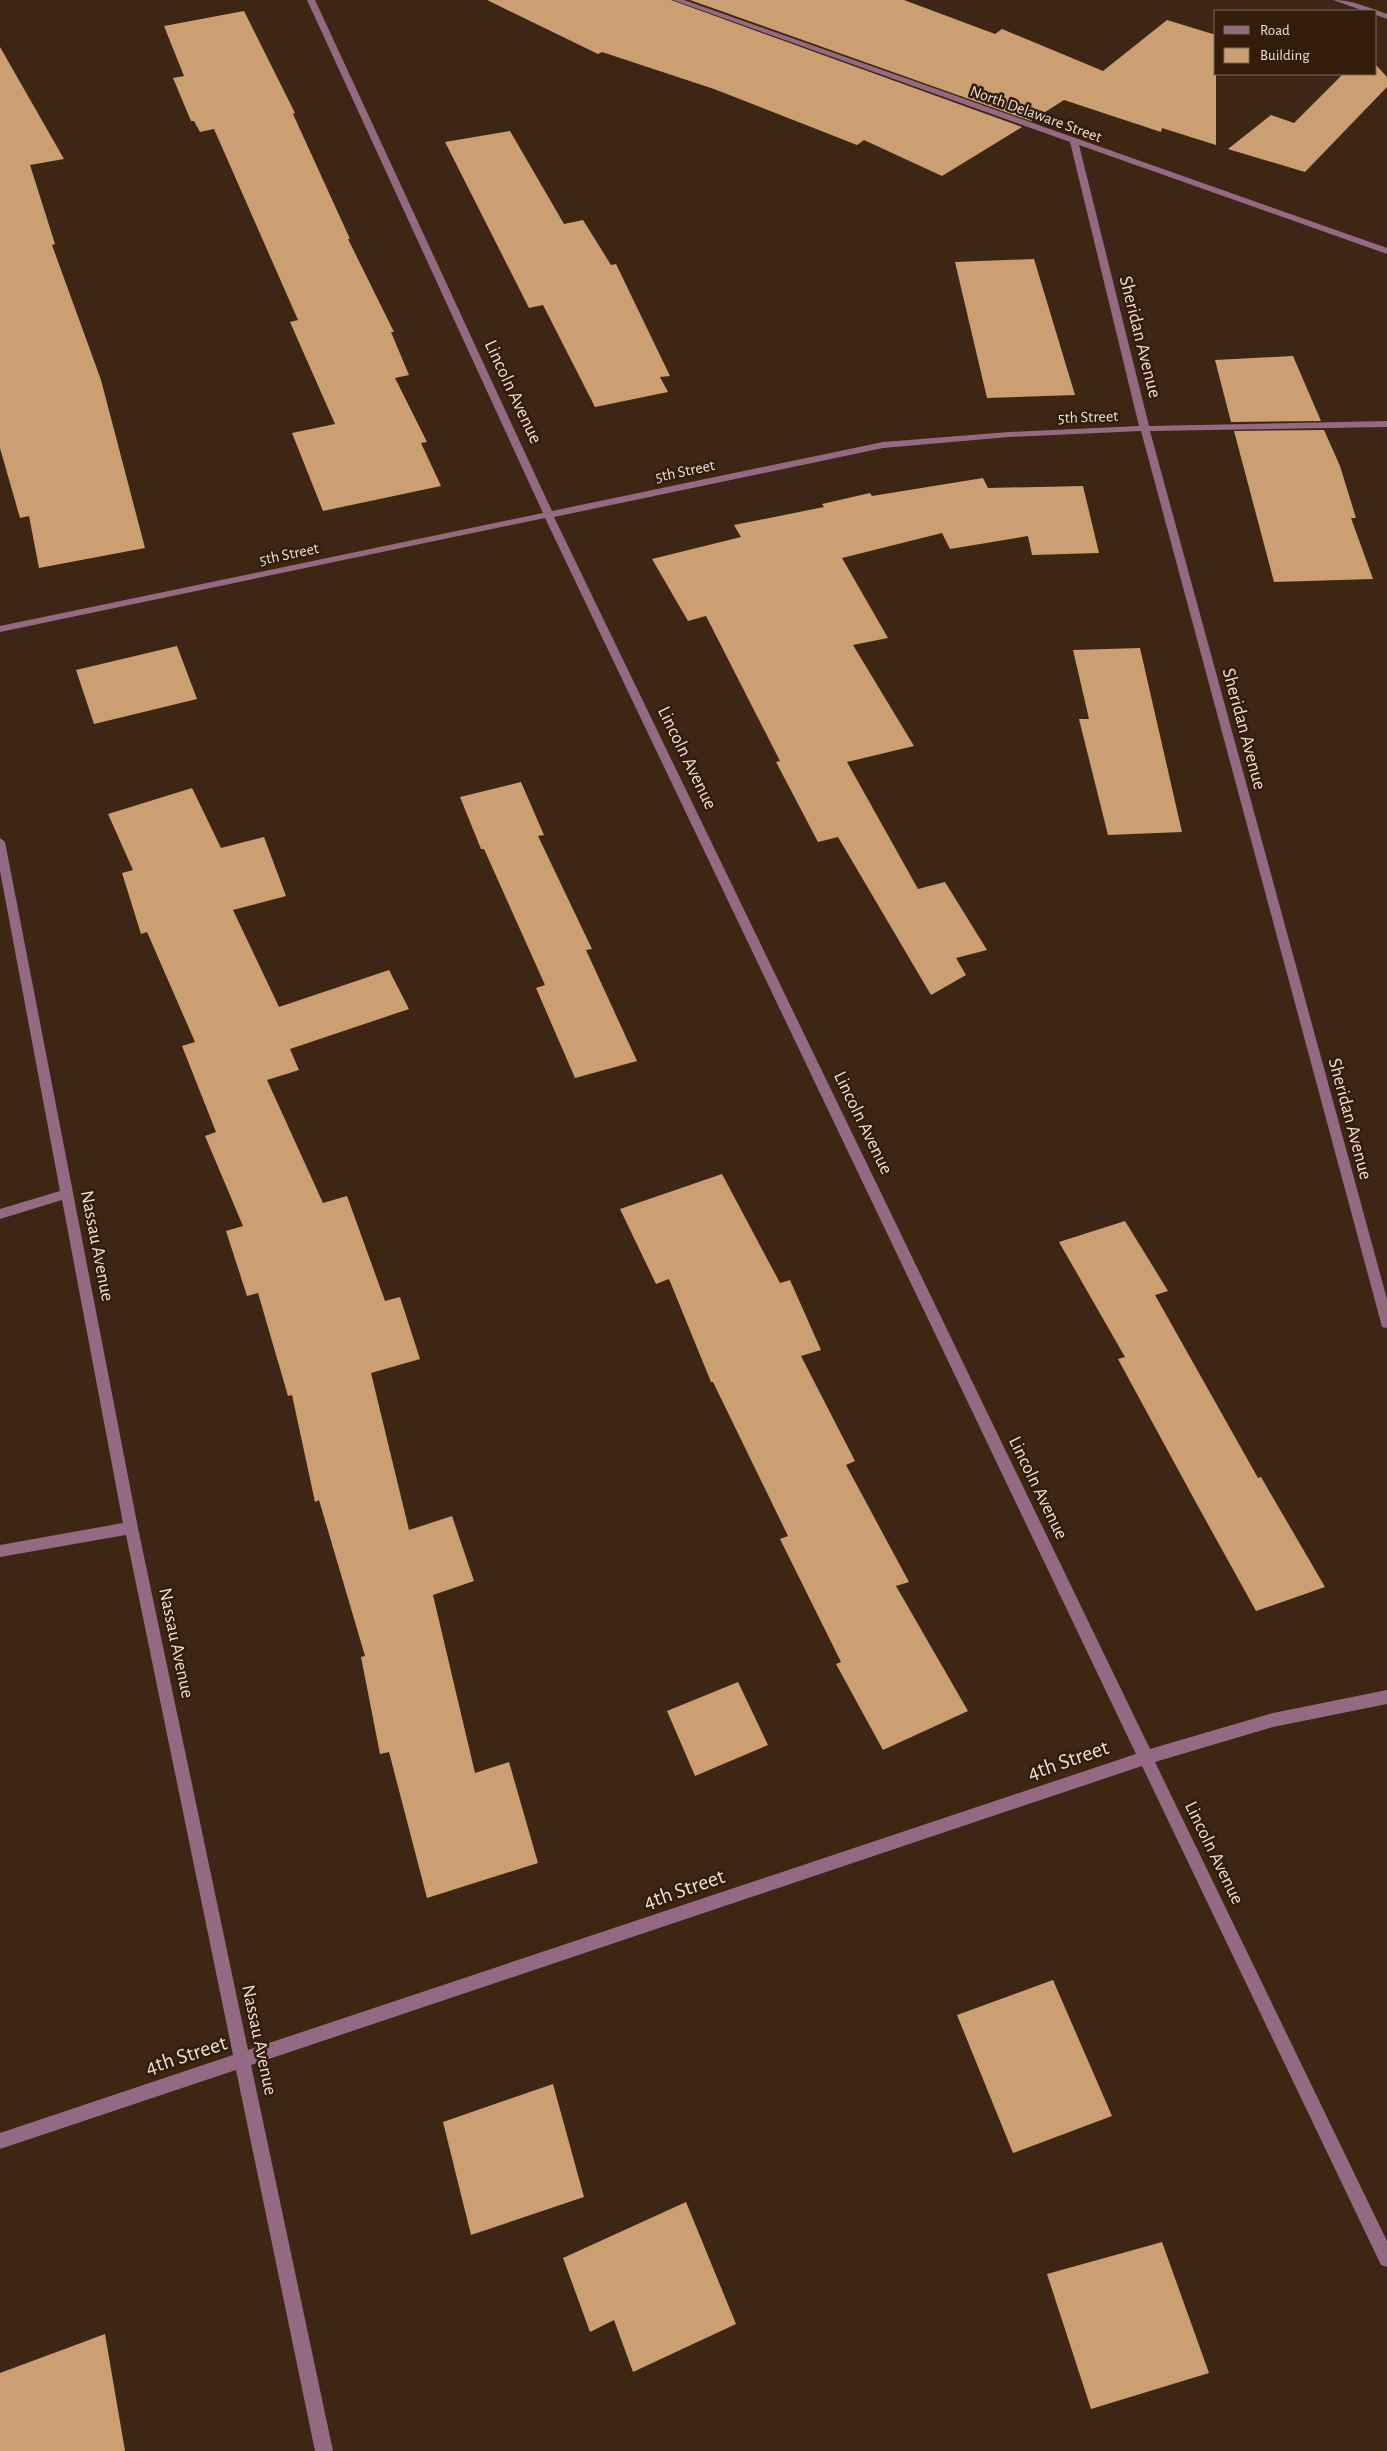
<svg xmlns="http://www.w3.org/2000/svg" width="1387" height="2451" font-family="'Alegreya Sans',sans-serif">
	<rect width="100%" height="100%" fill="#3d2614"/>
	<!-- building -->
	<g fill="#cc9f72">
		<path d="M487,0H671L1022,127L942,176L864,140L857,145L714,89L602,52L598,54Z"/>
		<path d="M690,0H904L995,34L1002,29L1103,71L1167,20L1216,35V145L1162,128L1161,132L1064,100L1031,121Z"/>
		<path d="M244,11L295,113L293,114L350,239H348L394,332H391L409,375L395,378L427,442L421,443L441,486L323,511L292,433L335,424L290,322L298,320L214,129L200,132L194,121H191L173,78L184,76L164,26Z"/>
		<path d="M0,47L64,159L30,165L55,244L52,245L101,380L145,548L39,568L29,516L20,518L0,448Z"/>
		<path d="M1376,65L1387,77V87L1305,172L1228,149L1271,115L1294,123L1343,74H1376Z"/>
		<path d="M510,131L564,224L583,220L611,265L616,264L670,376L660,377L668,392L595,407L543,305L529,308L445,142Z"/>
		<path d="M1034,259L1075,395L987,398L955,262Z"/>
		<path d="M1293,356L1321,421L1231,422L1215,360Z"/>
		<path d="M1324,430L1340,466L1356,518H1351L1373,579L1274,582L1234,431Z"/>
		<path d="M983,478L988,488L1083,486L1099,553L1032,555L1028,536L950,549L942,533L842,558L888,638L853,645L914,746L847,762L918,889L945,882L987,950L956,958L966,975L931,995L838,837L818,842L776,762L780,761L706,616L688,621L652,559L741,537L734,525L824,507L822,504L870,493L872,496Z"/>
		<path d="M177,646L197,699L94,724L76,670Z"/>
		<path d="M1140,648L1182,832L1108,835L1079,719H1089L1073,650Z"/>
		<path d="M521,782L544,835L538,836L592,949L586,950L637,1061L575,1078L536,988L545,985L484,849H481L460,797Z"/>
		<path d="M192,788L221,848L264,837L286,896L233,910L279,1007L389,970L409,1009L290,1049L299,1070L267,1080L323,1203L347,1196L385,1301L400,1297L420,1359L371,1373L409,1530L452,1516L474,1581L433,1595L475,1773L509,1762L538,1863L427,1898L389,1752L380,1754L361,1657L365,1656L319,1500L315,1502L292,1395L288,1396L258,1293L247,1296L226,1231L243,1226L205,1136L216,1132L182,1046L195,1042L147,932L141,934L122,873L133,870L108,814Z"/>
		<path d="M722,1174L780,1283L790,1280L821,1350L801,1356L855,1461L846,1465L909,1582L896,1586L968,1711L883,1750L836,1664L841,1662L780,1539L788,1536L713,1382H711L669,1279L656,1284L620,1209Z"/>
		<path d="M1125,1221L1168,1291L1155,1295L1258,1478L1261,1477L1325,1587L1256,1611L1194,1499L1118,1359L1125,1357L1059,1242Z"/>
		<path d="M738,1682L768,1745L695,1776L667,1711Z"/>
		<path d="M1053,1980L1112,2116L1013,2153L957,2015Z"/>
		<path d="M553,2084L584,2197L471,2235L443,2122Z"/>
		<path d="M686,2202L736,2324L633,2372L614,2320L590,2332L563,2258Z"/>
		<path d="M1162,2242L1209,2373L1091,2409L1047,2274Z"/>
		<path d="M105,2334L125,2451H0V2373Z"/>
	</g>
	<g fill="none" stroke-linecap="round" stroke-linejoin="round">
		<!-- minor -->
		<g fill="#936a82" fill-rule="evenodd">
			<path d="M307,0H315L552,511L883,442L1009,432L1139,426L1070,142L673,0H684L1387,248V254L1079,145L1149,426L1387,421V427L1150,431L1387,1299V1328L1382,1327L1381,1323L1141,431L1009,437L883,448L554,517L1150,1749L1273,1713L1387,1690V1704L1273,1727L1155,1762L1387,2241V2267L1381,2265L1142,1766L251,2065L333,2451H315L236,2070L0,2149V2133L233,2055L126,1535L0,1557V1545L123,1523L62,1200L0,1219V1209L60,1191L0,871V838L5,842L138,1528L248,2050L1136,1754L545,518L0,632V626L543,513Z"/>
			<path d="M1333,0C1352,0 1370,8 1387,14V19L1376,15V11H1364Z"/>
		</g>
	</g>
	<g text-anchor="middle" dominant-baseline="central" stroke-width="5" stroke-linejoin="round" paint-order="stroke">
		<!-- far-street labels -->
		<g font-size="16" fill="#eeded3" stroke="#321c0a">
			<text transform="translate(1036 114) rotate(20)">North Delaware Street</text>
			<text transform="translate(1088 417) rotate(-2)">5th Street</text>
			<text transform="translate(685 471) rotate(-12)">5th Street</text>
			<text transform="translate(289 554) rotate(-12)">5th Street</text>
		</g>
		<!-- street labels -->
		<g font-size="19" fill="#eeded3" stroke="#321c0a">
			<text transform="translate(1140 337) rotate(76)">Sheridan Avenue</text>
			<text transform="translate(513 392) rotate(65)">Lincoln Avenue</text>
			<text transform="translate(1244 729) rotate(75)">Sheridan Avenue</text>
			<text transform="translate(687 758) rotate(64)">Lincoln Avenue</text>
			<text transform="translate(1350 1119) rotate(75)">Sheridan Avenue</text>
			<text transform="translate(863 1123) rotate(64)">Lincoln Avenue</text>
			<text transform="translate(97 1246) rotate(79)">Nassau Avenue</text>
			<text transform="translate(1038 1488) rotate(64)">Lincoln Avenue</text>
			<text transform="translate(176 1643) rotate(78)">Nassau Avenue</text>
			<text transform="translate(1214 1853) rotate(64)">Lincoln Avenue</text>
			<text transform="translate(259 2040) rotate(78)">Nassau Avenue</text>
		</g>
		<!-- near-street labels -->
		<g font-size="22" fill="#eeded3" stroke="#321c0a">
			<text transform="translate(1068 1760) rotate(-19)">4th Street</text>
			<text transform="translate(684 1889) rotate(-19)">4th Street</text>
			<text transform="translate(186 2055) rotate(-18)">4th Street</text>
		</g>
	</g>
	<!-- legend -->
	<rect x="1214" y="10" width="162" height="65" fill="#321c0a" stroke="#7d6a5a"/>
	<rect x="1224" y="26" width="25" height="8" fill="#936a82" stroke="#7d6a5a"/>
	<text x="1260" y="35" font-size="15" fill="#eeded3">Road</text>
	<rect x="1224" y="48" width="25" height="15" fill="#cc9f72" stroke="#7d6a5a"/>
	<text x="1260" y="60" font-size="15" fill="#eeded3">Building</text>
</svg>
